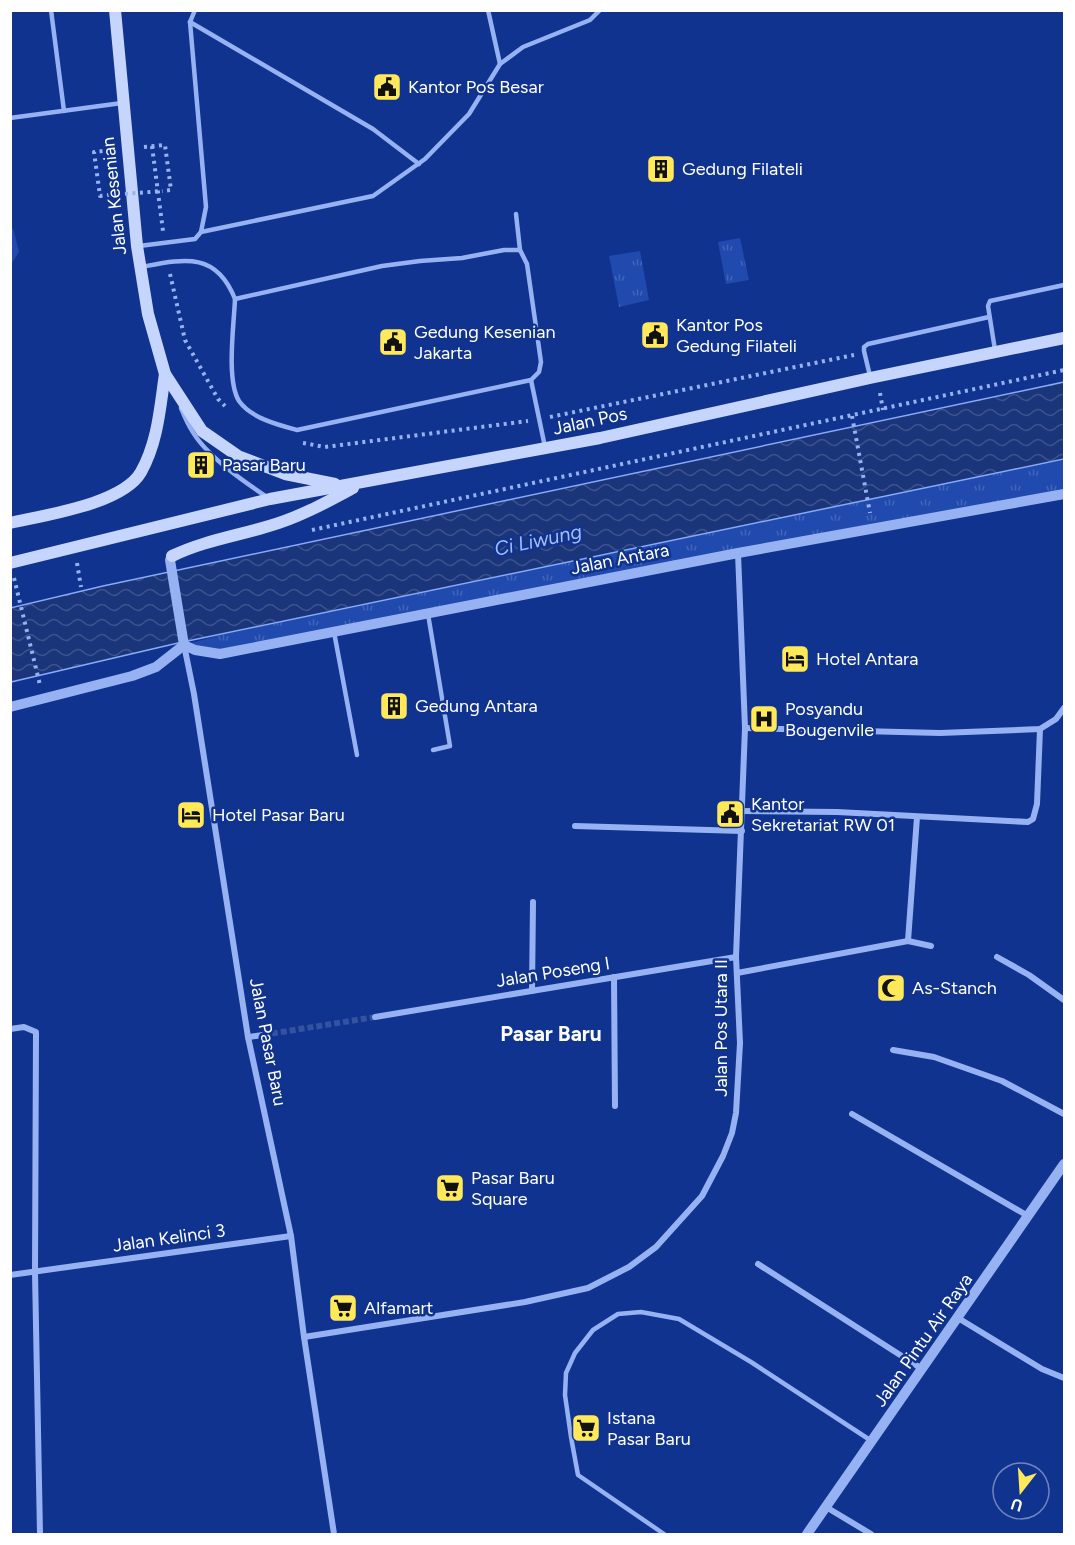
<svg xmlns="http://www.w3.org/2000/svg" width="1075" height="1545" font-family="Figtree,sans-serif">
	<defs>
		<pattern id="grass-tufts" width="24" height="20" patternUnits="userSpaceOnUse" patternTransform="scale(1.5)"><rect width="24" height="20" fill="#204aae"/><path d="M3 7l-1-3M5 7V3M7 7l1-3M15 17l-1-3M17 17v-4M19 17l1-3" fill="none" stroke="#4165ba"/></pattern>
		<pattern id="water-waves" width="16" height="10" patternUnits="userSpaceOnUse" patternTransform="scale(1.5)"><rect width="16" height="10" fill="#1b357a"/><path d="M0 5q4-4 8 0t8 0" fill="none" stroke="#3d538e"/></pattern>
	</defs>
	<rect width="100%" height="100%" fill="#0f338e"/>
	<!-- grass -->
	<g fill="url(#grass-tufts)">
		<path d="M13,228L19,252L11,264V229Z"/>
		<path d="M740,238L749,280L726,284L718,242Z"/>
		<path d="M640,251L649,300L619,307L609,256Z"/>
		<path d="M1064,459V494L220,654L184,645L220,635Z"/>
	</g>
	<!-- water -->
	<path fill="url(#water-waves)" stroke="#88aaf7" stroke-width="1.5" d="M1064,382V459L178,643L11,682L10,608L103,586Z"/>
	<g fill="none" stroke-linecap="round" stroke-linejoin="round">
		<!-- minor-tunnel -->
		<path stroke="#33529f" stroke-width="6" stroke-dasharray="6 3" stroke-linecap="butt" d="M263,1035L375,1017"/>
		<!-- path -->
		<g stroke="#97b2f3" stroke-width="4" stroke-dasharray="3 4.5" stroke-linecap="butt">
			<path d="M152,146L163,231"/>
			<path d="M144,147L165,145L171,190L162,191"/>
			<path d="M110,195L100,196L94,152L113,150"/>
			<path d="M170,274L185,340L218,399L225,406"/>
			<path d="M880,393L883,410"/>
			<path d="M852,416L870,513"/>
			<path d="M550,417L854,355"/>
			<path d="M303,443L325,447L528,421"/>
			<path d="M312,530L1064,370"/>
			<path d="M77,563L81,587"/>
			<path d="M14,578L40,685"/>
		</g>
		<!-- service -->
		<g stroke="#97b2f3" stroke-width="4.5">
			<path d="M51,10L64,111"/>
			<path d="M195,10L190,22L206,207L201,232"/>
			<path d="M488,10L500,64"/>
			<path d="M190,22L373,129L419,164"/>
			<path d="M10,118L122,103"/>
			<path d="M139,246L195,239L201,232L373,196L425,159L469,114L500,64L523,47L590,20L600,10"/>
			<path d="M141,267C184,259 216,251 235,299L382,266L420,261L462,258L504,250H520"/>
			<path d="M235,299C234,325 226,380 239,401C251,418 278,425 297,430L531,380L539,372L541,362L527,264L520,250L516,214"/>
			<path d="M995,350L988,306L990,301L1064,285"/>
			<path d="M870,376L864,351V347L868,344L989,317"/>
			<path d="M531,380L545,447"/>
			<path d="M181,408C184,415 187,423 191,429C205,455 243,481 267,497"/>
			<path d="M428,614L450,746L433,750"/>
			<path d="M334,632L357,755"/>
			<path d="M664,1534L578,1475L571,1437L565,1395L566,1373L575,1353L593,1330L618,1314L641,1312L679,1319L751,1362L870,1440"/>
		</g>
		<!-- minor -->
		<g stroke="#97b2f3" stroke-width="6">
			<path d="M184,645L194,694L248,1037L291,1236L304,1337L334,1534"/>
			<path d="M745,728L940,733L1040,729L1056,719L1064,708"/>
			<path d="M743,811L837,812L1028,822L1033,819L1037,804L1040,729"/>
			<path d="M575,826L742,831"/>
			<path d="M908,941L917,817"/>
			<path d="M997,957L1029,975L1064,1000"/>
			<path d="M737,973L908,941L931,946"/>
			<path d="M614,977L615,1106"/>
			<path d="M532,991L533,902"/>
			<path d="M375,1017L736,957"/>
			<path d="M10,1029L24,1027L36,1032L35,1273L40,1534"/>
			<path d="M248,1037L263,1035"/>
			<path d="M893,1050L934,1057L1002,1081L1064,1114"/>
			<path d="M852,1114L1028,1216"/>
			<path d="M758,1264L922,1369"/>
			<path d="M10,1275L291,1236"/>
			<path d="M958,1318L1042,1369L1064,1378"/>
			<path d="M304,1337L525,1302L588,1288L629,1267L656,1247L702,1196L723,1156L732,1133L736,1113L740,1043L736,957L745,728L738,553"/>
			<path d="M826,1507L871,1534"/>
		</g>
		<!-- tertiary -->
		<g stroke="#97b2f3" stroke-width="10">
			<path d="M172,556L170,560L184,645"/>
			<path d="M184,645L195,650L220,654L738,553L1064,494"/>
			<path d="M10,707L132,676L156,667L184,645"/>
			<path d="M807,1534L1064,1164"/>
		</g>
		<!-- secondary -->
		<g stroke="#c6d5fd" stroke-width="12">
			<path d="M115,10L137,246L148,314L165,374L202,431L238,456L285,474L335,484"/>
			<path d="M10,523C45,515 123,504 141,472C158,442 160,407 165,374"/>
			<path d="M172,556C203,541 236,536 269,526C298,518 327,502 353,488"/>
			<path d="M10,563L270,499L600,438L870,378L1064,338"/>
		</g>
		<!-- path-bridge -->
		<path stroke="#97b2f3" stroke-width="4" stroke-dasharray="3 4.5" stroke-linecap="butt" d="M110,195L162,191"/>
	</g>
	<!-- icons -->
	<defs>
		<g id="civic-square" transform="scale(1.5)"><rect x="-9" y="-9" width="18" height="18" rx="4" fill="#ffe959" stroke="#0f338e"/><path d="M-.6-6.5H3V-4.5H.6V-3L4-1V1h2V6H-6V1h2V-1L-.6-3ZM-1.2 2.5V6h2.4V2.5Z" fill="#111"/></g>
		<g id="building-square" transform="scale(1.5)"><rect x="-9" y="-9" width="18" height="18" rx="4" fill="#ffe959" stroke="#0f338e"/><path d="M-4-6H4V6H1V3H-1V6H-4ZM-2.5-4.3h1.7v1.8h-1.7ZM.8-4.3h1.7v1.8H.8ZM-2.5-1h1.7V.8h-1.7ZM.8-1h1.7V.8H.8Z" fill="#111"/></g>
		<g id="hotel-square" transform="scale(1.5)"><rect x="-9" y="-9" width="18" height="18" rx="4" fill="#ffe959" stroke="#0f338e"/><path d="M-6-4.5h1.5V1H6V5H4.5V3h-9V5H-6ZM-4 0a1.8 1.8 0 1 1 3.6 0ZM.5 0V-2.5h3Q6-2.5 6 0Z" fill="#111"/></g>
		<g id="hospital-square" transform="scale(1.5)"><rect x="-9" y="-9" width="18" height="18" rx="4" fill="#ffe959" stroke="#0f338e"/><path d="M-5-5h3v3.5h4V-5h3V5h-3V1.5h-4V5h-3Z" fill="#111"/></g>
		<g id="mosque-square" transform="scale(1.5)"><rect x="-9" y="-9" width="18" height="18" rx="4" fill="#ffe959" stroke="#0f338e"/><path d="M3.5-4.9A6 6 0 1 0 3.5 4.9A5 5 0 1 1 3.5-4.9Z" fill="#111"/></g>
		<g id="supermarket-square" transform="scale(1.5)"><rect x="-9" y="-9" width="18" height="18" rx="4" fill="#ffe959" stroke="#0f338e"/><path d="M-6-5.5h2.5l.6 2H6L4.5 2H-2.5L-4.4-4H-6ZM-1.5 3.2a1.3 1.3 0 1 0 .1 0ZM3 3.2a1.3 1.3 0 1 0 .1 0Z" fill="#111"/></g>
	</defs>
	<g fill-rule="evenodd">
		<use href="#civic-square" x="387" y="87"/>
		<use href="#building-square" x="661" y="169"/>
		<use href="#civic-square" x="655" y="335"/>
		<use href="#civic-square" x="393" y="342"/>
		<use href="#building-square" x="201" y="465"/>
		<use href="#hotel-square" x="795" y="659"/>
		<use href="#building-square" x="394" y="706"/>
		<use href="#hospital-square" x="764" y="719"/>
		<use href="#civic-square" x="730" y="814"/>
		<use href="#hotel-square" x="191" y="815"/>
		<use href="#mosque-square" x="891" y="988"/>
		<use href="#supermarket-square" x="450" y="1188"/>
		<use href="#supermarket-square" x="343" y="1308"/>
		<use href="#supermarket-square" x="586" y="1428"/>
	</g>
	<g text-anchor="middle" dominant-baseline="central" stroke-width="5" stroke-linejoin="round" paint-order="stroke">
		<!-- poi labels -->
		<g font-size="18" fill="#fff" stroke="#0f338e" text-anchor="start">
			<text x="408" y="87">Kantor Pos Besar</text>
			<text x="682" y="169">Gedung Filateli</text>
			<text x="676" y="325">Kantor Pos<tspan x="676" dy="21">Gedung Filateli</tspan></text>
			<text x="414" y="332">Gedung Kesenian<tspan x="414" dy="21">Jakarta</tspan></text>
			<text x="222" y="465">Pasar Baru</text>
			<text x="816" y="659">Hotel Antara</text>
			<text x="415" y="706">Gedung Antara</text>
			<text x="785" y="709">Posyandu<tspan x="785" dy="21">Bougenvile</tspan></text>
			<text x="751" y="804">Kantor<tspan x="751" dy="21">Sekretariat RW 01</tspan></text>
			<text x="212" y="815">Hotel Pasar Baru</text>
			<text x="912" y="988">As-Stanch</text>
			<text x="471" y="1178">Pasar Baru<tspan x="471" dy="21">Square</tspan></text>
			<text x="364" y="1308">Alfamart</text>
			<text x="607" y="1418">Istana<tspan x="607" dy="21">Pasar Baru</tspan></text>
		</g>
		<!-- street labels -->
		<g font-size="18" fill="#fff" stroke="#0f338e">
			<text transform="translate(114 196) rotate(-96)">Jalan Kesenian</text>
			<text transform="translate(590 421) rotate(-12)">Jalan Pos</text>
			<text transform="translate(620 559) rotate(-11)">Jalan Antara</text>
			<text transform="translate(553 972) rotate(-9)">Jalan Poseng I</text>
			<text transform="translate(721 1028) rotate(-90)">Jalan Pos Utara II</text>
			<text transform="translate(268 1042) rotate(79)">Jalan Pasar Baru</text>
			<text transform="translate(169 1238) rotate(-8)">Jalan Kelinci 3</text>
			<text transform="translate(923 1340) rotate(-55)">Jalan Pintu Air Raya</text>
		</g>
		<!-- water labels -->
		<g font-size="20" font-style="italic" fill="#a3bdfa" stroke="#0f338e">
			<text transform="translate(538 540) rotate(-12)">Ci Liwung</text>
		</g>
		<!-- quarter labels -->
		<g font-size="21" font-weight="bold" fill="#fff" stroke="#0f338e">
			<text x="551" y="1033">Pasar Baru</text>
		</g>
	</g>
	<!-- border -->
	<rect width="1075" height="1545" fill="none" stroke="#ffffff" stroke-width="24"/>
	<!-- north arrow -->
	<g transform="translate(1021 1491) rotate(197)"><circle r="28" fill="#0f338e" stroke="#6f85bb" stroke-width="1.5"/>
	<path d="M0-4.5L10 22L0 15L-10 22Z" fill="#ffe959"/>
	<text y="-9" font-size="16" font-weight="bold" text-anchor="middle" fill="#ffffff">U</text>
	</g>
</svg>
